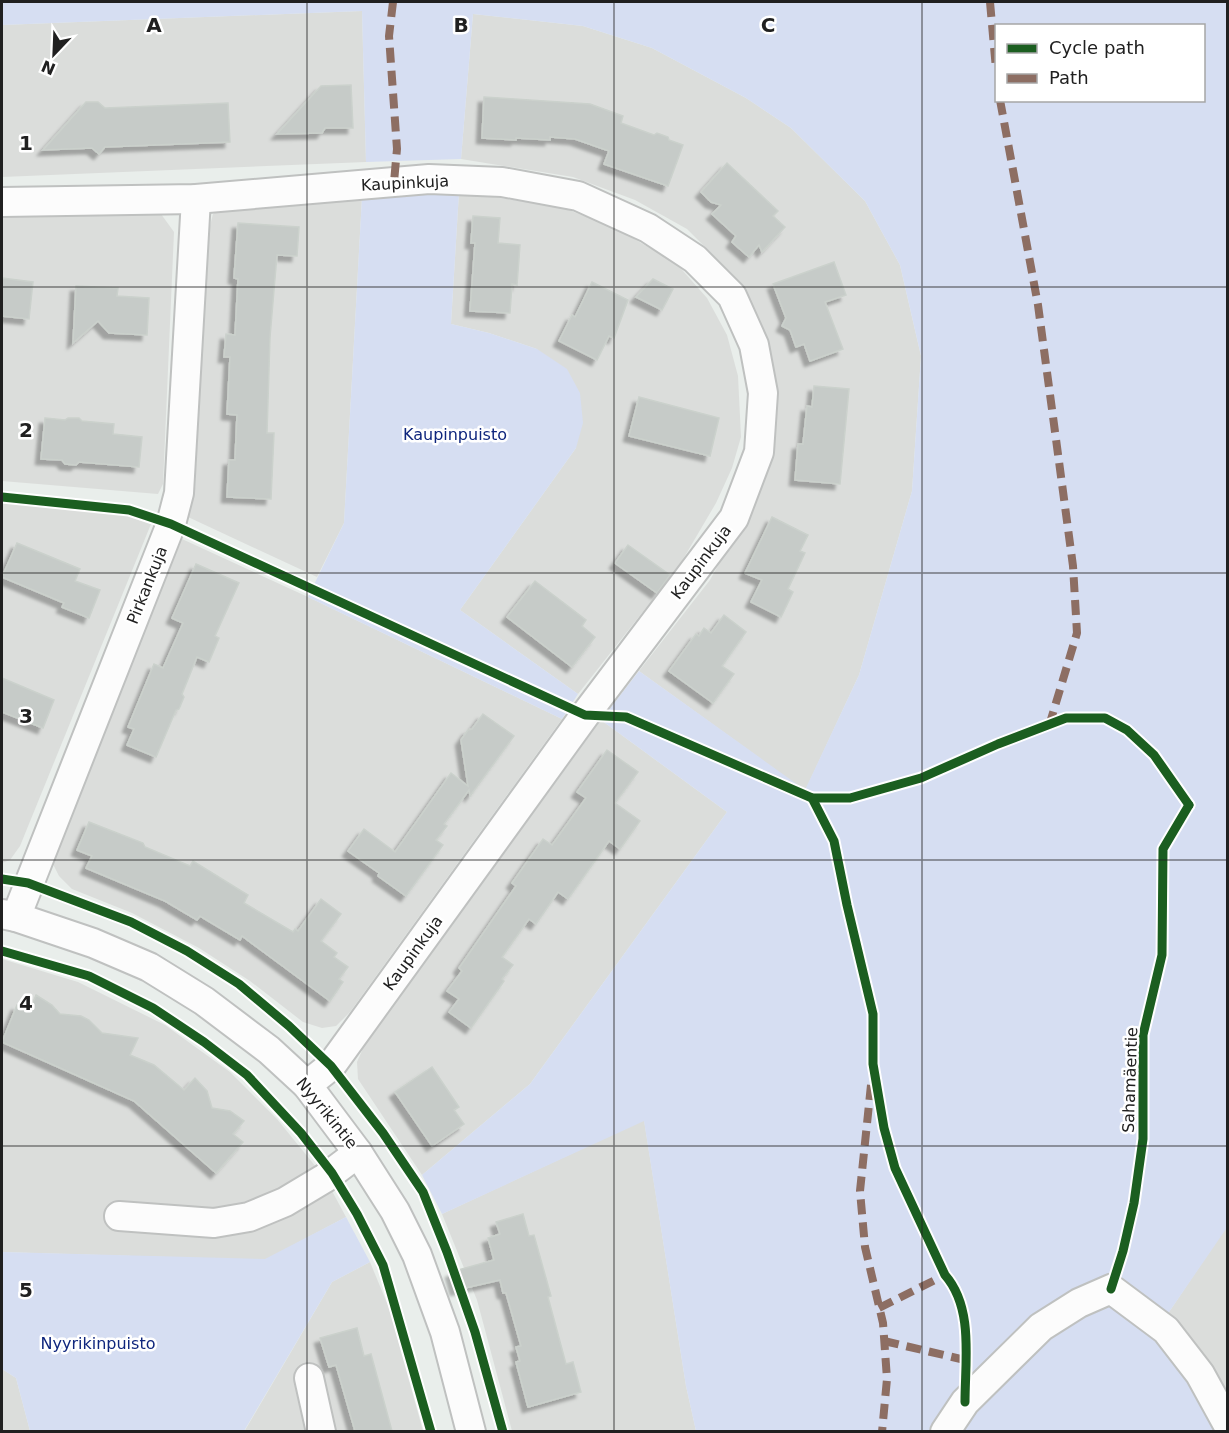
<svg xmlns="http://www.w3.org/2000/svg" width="1229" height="1433" font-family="'DejaVu Sans',sans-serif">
	<defs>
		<filter id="shadow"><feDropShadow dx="-5.5" dy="5.5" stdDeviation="1.5" flood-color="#0004"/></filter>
	</defs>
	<rect width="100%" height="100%" fill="#e9eeeb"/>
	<!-- residential -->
	<g fill="#dbdddb">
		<path d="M362,11L366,162L2,177V25Z"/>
		<path d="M473,14L583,26L652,48L746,98L791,128L865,201L900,265L921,356L912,491L859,675L805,791L639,671L710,580L744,519L757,324L733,275L687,229L635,200L573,177L461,159Z"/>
		<path d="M459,192L561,207L615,228L676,263L707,298L727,335L738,376L741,437L732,468L716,503L679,566L578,694L460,610L576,448L537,349L489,333L451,324Z"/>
		<path d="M362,197L344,523L317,577L188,517L195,489L208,234L213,214L229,204Z"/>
		<path d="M138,206L161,214L174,232L163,484L158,494L2,481V210Z"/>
		<path d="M2,503L124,513L151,524L20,846L10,860L2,863Z"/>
		<path d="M182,539L308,597L562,719L350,1012L336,1026L322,1028L303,1022L250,981L199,948L132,913L72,889L59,876L52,862L55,841Z"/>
		<path d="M601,720L727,812L530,1084L422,1175L358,1079L357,1062L365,1044Z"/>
		<path d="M2,959L78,982L165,1025L230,1072L277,1119L325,1178L346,1217L265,1260L2,1252Z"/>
		<path d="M644,1120L686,1386L696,1431H512L477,1300L442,1214Z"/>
		<path d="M1227,1226V1403L1167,1315Z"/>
		<path d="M370,1262L389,1308L423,1431L244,1432L332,1282Z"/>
		<path d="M2,1369L16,1378L30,1431H2Z"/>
	</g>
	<!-- park -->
	<g fill="#d6def2" fill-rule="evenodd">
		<path d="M2,2H1227L1228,1226L1167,1315L1227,1431H696L686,1386L644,1121L442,1214L422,1175L530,1084L727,812L601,720L639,671L805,790L859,675L912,491L921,356L900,265L865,201L791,128L746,98L652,48L583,26L473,14L461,159L366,162L362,11L2,25ZM996,26H1204V100H996Z"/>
		<path d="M459,192L451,324L489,333L537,349L567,369L580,393L583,423L576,448L460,610L578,694L562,719L308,597L344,523L362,197Z"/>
		<path d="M346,1217L370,1262L332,1282L244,1431H30L16,1378L2,1369V1252L265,1259Z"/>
	</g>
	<!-- building -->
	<g fill="#c6cbc8" stroke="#cbd1cc" stroke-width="1.5" filter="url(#shadow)">
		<path d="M351,85L353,128H325L322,133L277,134L321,86Z"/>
		<path d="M484,97L590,104L623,116L621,123L654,135L657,133L668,137L669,140L683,145L668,186L604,164L609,151L575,139L550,137V140L516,138V140L482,138Z"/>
		<path d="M86,102H98L105,108L228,103L230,142L105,147L99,154L92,148L43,150Z"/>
		<path d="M727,163L778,211L773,216L785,227L762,252L759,245L749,257L732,242L736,236L712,214L721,205L711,202L701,192Z"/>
		<path d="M473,216L500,218L498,243L520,245L517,285L512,284L510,313L470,311L475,243H471Z"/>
		<path d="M238,223L299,227L297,256L277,255L270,337L267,433H274L271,499L227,497L229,460H235L237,415L227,414L230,357H224L226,334L235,335L238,279L234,278Z"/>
		<path d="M834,262L846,295L825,302L843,349L810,361L804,344L796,347L790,330L782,326L786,318L773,284Z"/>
		<path d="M2,278L33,282L29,319L2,316Z"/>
		<path d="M653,279L673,289L662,310L636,297Z"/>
		<path d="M592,282L628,300L614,338L609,336L597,360L559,341L572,315L575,317Z"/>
		<path d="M76,286L118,288L117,296L149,298L147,335L109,333L98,321L73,343Z"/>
		<path d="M814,386L849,389L840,484L795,480L798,444H803L807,406L812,407Z"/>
		<path d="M639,397L719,418L710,456L629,436Z"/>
		<path d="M45,418L65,420L68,418H79L82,421L114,424L113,434L142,437L139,467L79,462L76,465L65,464L62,460L41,459Z"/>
		<path d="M772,517L808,535L800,551L805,553L788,589L793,592L781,617L751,602L762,580L745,573Z"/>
		<path d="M17,543L80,569L75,581L100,590L89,618L62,607L64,603L2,577Z"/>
		<path d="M628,545L670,575L657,593L615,563Z"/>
		<path d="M196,564L239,583L215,636L219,638L209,662L197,657L182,694L184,697L179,709L176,710L156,757L127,745L134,729L128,727L154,664L163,668L183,623L172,618Z"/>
		<path d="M535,581L586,620L582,626L595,637L572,667L507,617Z"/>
		<path d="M724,615L746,632L722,666L734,674L713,703L669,671L696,634L699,636L704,628L711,633Z"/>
		<path d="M2,678L54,700L43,728L2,712Z"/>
		<path d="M483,714L514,736L470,796L469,790L444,824L447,826L436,840L443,845L406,896L378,876L379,873L348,851L364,829L395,852L451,773L468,786L461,740L468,730L472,729Z"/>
		<path d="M607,750L638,772L615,803L640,821L620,849L609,841L568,899L558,892L536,924L529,919L502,957L513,965L502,979L504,981L471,1028L449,1012L459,999L447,991L462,971L459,968L516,886L512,883L543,839L552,845L586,798L577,792Z"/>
		<path d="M89,822L143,843L145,847L190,866L193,861L248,895L244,903L293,932L295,929L298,931L321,899L341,914L321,941L337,953L334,957L348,967L339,979L343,982L330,1001L242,936L240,940L200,916L197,920L165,901L86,868L92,856L77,850Z"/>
		<path d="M36,995L52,1005L60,1014L81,1016L89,1020L102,1033L138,1038L130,1055L154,1065L184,1090L195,1078L207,1091L212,1108L230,1111L244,1121L233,1134L243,1142L216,1173L134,1101L2,1042L17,1005L30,1010Z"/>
		<path d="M432,1067L459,1107L454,1110L464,1124L432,1146L395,1092Z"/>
		<path d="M523,1214L529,1236L534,1235L551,1296L548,1297L566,1364L573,1362L581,1392L528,1407L516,1362L520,1361L516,1347L521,1346L506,1293H503L500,1280L456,1290L451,1272L494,1260L488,1238L500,1234L496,1222Z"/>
		<path d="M357,1328L364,1356L371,1354L392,1431H355L336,1365L329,1367L320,1338Z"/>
	</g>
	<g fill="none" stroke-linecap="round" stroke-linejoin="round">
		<!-- minor casing -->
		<g stroke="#bfc1c0" stroke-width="32">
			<g id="minor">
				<path d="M2,202L196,199L429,179L502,182L578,196L648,228L695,259L732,296L754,345L763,393L759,452L734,518L585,715L331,1066L307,1085"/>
				<path d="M2,914L16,917L93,943L149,967L204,1001L269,1050L307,1085L358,1153L395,1211L417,1255L445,1332L471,1432"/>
				<path d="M16,917L171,524L179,493L196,199"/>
				<path d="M119,1216L214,1223L249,1217L285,1202L325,1178L358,1153"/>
				<path d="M309,1378L321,1432"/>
				<path d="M945,1432L965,1402L1041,1327L1079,1303L1111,1289L1166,1330L1200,1374L1228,1425"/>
			</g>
		</g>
		<!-- minor -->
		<use href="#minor" stroke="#fcfcfc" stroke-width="28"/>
		<!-- quiet -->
		<g stroke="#8d6e63" stroke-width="8" stroke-dasharray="15 8" stroke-linecap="butt">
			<path d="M393,2L389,36L397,149L394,182"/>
			<path d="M990,2L996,69"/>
			<path d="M1000,100L1038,305L1073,566L1077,633L1049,726"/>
			<path d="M871,1085L860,1191L865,1247L883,1323L887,1379L882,1432"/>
			<path d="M879,1308L945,1275"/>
			<path d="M884,1341L965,1360"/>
		</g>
		<!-- cycleway casing -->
		<g stroke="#fff" stroke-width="13">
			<g id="cycleway">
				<path d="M2,497L129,510L171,524L585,715L626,717L812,798H850L921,778L998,744L1066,718H1105L1127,730L1154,755L1189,805"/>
				<path d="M812,798L834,841L847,905L873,1014V1064L884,1128L895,1168L945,1275C974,1308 965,1361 965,1402"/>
				<path d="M2,879L28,883L131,922L187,951L239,984L289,1026L331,1066L383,1133L423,1192L447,1252L475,1332L503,1432"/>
				<path d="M2,951L89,976L153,1008L204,1042L247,1075L301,1133L332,1173L357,1214L383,1265L431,1432"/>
				<path d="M1111,1289L1123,1251L1134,1203L1143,1139V1035L1162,955L1163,849L1189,805"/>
			</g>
		</g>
		<!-- cycleway -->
		<use href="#cycleway" stroke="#1b5e20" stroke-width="9"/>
	</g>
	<!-- grid -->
	<path fill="none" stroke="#202020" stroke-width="1.5" stroke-opacity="0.55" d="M307,2V1432M614,2V1432M922,2V1432M2,287H1228M2,573H1228M2,860H1228M2,1146H1228"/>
	<g text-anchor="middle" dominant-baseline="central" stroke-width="5" stroke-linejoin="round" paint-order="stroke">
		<!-- street labels -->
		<g font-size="16" fill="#202020" stroke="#fff">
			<text transform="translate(405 183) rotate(-3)">Kaupinkuja</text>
			<text transform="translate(701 562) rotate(-53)">Kaupinkuja</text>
			<text transform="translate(147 585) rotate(-68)">Pirkankuja</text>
			<text transform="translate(413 953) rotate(-54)">Kaupinkuja</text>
			<text transform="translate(1130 1080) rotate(-88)">Sahamäentie</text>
			<text transform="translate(327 1113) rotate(51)">Nyyrikintie</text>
		</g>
		<!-- park labels -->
		<g font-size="16" fill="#0f267d" stroke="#fff">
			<text x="455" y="434">Kaupinpuisto</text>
			<text x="98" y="1343">Nyyrikinpuisto</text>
		</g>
	</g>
	<g font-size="20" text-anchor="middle" font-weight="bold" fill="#202020" stroke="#fff" stroke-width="5" stroke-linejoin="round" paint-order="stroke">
		<text x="154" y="32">A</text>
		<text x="461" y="32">B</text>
		<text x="768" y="32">C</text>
		<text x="26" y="150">1</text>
		<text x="26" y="437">2</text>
		<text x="26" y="723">3</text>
		<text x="26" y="1010">4</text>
		<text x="26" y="1297">5</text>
	</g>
	<!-- border -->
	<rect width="1229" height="1433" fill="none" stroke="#202020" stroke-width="6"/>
	<!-- legend -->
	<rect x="995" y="24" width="210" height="78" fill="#ffffff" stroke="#a6a6a6" stroke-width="1.5"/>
	<rect x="1007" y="44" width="30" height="9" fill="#1b5e20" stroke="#a6a6a6" stroke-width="1.5"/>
	<text x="1049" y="54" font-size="18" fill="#202020">Cycle path</text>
	<rect x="1007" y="74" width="30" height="9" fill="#8d6e63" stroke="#a6a6a6" stroke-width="1.5"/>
	<text x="1049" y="84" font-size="18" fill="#202020">Path</text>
	<!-- north arrow -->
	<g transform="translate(54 54) rotate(203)" stroke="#ffffff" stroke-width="4.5" paint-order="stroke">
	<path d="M0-4.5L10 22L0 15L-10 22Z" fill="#202020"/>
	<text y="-9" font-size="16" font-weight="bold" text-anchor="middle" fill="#202020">N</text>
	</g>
</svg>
